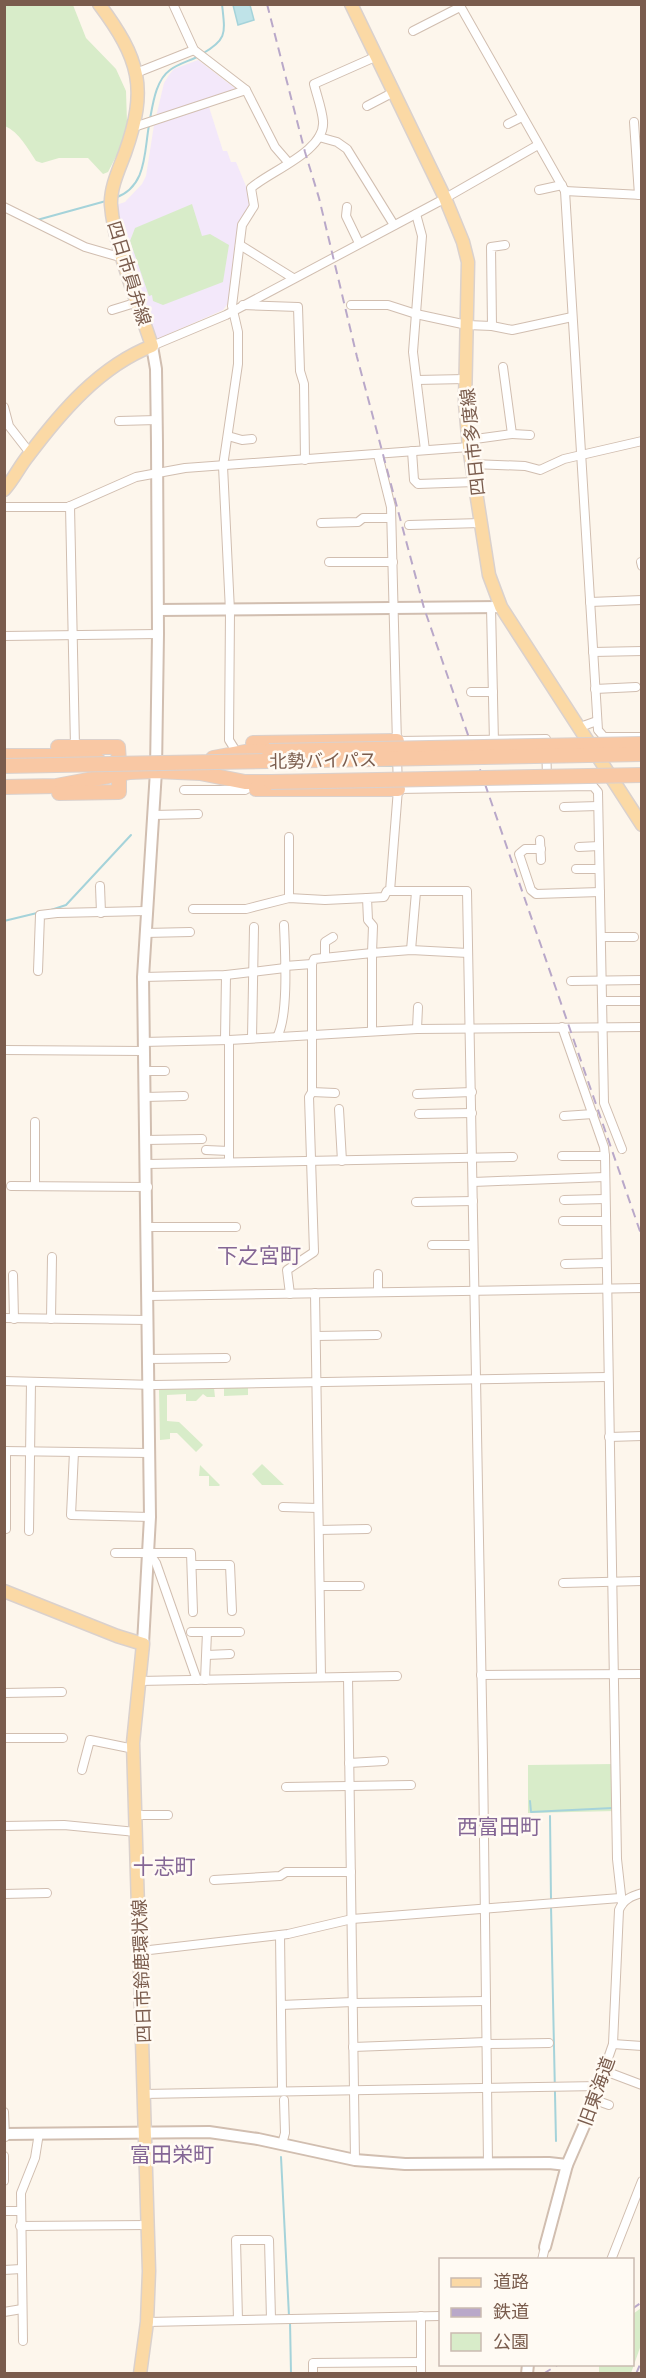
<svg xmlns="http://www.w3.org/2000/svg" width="646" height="2378" font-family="Manrope,'Noto Sans JP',sans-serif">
	<rect width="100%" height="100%" fill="#fdf6ec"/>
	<!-- education -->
	<g fill="#f3e8fa">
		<path d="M198,60L236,89V93L156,117L164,83L169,75L174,69Z"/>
		<path d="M209,107L223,151H227L231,162H236L248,191L251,207L238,222L229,302L223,310L157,339L117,219L116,205L125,202L142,184L146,176L154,125Z"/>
	</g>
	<!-- green -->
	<g fill="#d8ecc9">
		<path d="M5,5H73L86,38L116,69L126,91L127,122L125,139L108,172L103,174L88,158H59L42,163L36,161C28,149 19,132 5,126Z"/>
		<path d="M192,204L202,236L210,234L229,245L223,282L163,305L153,301L152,295L149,296L130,241L135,228Z"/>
		<path d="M224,1387H248V1395L224,1396Z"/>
		<path d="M214,1388L215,1397H207L203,1394L196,1401H186V1394L167,1395V1421L179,1422L203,1445L196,1452L177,1433H170V1439L160,1440L159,1389Z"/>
		<path d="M262,1464L284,1485H262L252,1474Z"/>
		<path d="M200,1465L220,1485L219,1486H209V1476H199Z"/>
		<path d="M615,1764L616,1811L528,1813V1765Z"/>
		<path d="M641,2308V2345L631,2373H599V2365L632,2364L633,2314Z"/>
	</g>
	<!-- water -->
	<path fill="#bfe3e8" stroke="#a5d3da" stroke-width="1.5" d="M233,5H250L254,20L238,25Z"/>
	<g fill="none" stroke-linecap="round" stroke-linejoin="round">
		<!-- stream -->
		<g stroke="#a5d3da" stroke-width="2">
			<path d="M202,54C228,39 225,33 222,4"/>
			<path d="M150,119C153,103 156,80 170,70C178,64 189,61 197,57"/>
			<path d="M115,198C147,187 144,153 149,125"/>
			<path d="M37,220L106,201"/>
			<path d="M373,766H395"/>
			<path d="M51,910L66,905L131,835"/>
			<path d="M4,921L37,913"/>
			<path d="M530,1801L531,1812L613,1808"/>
			<path d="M550,1816L551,1900"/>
			<path d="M551,1906L556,2141"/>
			<path d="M281,2157L289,2316"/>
			<path d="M290,2321L291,2374"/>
		</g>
		<!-- minor casing -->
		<g stroke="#d1beb0" stroke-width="10">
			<g id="minor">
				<path d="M173,4L194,50L246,90L275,147L288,162"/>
				<path d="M459,4L565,191L598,730L604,737H642"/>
				<path d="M413,31L460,7"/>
				<path d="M136,73L194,50"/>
				<path d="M367,106L392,93"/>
				<path d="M634,122L639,195"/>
				<path d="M508,124L522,117"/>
				<path d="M134,127L246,90"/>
				<path d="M319,137L337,142L347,149L394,225"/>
				<path d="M539,190L562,185"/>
				<path d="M565,191L642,195"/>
				<path d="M4,207L85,247L123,258"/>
				<path d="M347,207L346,216L359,243"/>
				<path d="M416,214L422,236L413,352L425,450"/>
				<path d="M240,245L293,278"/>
				<path d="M243,305L298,307L300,371L304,384L305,460"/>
				<path d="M351,305H388L416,314L467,325L492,326L491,247L505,245"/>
				<path d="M112,310L138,302"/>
				<path d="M492,326L512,330L572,317"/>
				<path d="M152,346L226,315L442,200L538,145"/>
				<path d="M503,367L512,434L530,435"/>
				<path d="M417,380L465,379"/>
				<path d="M4,407L9,426L30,453"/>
				<path d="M119,421L157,420"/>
				<path d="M228,436L242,440L252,439"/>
				<path d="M468,440L512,434"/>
				<path d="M412,451L414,480L418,484L475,482"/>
				<path d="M378,455L391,507L397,744"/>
				<path d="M472,464L525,466L540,470L564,459L642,441"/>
				<path d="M70,506L75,747"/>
				<path d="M4,507H68L136,477L185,468L469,447"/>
				<path d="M321,523L358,522L363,518H391"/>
				<path d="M409,525L481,523"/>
				<path d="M329,562H393"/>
				<path d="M641,562L642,566"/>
				<path d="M590,602L642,600"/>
				<path d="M491,607L494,743"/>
				<path d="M4,636L158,634"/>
				<path d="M593,652L642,651"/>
				<path d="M595,689L636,687"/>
				<path d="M471,692H493"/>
				<path d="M580,727L597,721"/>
				<path d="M397,741L546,739L547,779"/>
				<path d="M234,748L229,740L230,611L223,466L238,364V332L232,306L242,225L254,206L251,188C270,171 326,151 323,121C322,109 317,96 314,84L375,57"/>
				<path d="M397,756L398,789L390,891H467L483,1757L488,2164"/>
				<path d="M398,789L593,786L598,792L604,1103L622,1149"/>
				<path d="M184,790H245L250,787"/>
				<path d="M564,807L598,806"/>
				<path d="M153,815L198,814"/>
				<path d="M289,837V898"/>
				<path d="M540,840L541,860"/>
				<path d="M579,847L599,846"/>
				<path d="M541,849H525L519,854L531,890L536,894L600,892"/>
				<path d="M576,869H599"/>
				<path d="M100,886L101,913"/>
				<path d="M390,891H387L384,897L367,898L368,920L373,926L372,953L411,950L468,953"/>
				<path d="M193,909H246L289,898L325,900L367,898"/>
				<path d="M145,933L190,932"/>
				<path d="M601,937H634"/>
				<path d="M411,950L416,892"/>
				<path d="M325,957V942L333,937"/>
				<path d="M285,966L312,964L314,959L372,953V1030"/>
				<path d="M38,971L40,915L57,913L146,911"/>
				<path d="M143,977L226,975L285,968"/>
				<path d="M571,981L642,980"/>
				<path d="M602,1001H640"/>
				<path d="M562,1027L604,1147L605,1156L617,1859L622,1904"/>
				<path d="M417,1029L418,1007"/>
				<path d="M277,1037C289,1016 285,951 284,925"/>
				<path d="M252,1038L254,927"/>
				<path d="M225,1040L226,975"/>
				<path d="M143,1042L229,1040L417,1029L642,1027"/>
				<path d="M4,1050L143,1051"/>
				<path d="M144,1071H165"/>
				<path d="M312,1092L335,1093"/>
				<path d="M417,1094L472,1092"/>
				<path d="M145,1097L184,1096"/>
				<path d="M339,1109L342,1161"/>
				<path d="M419,1114L472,1113"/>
				<path d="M564,1116L593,1114"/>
				<path d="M146,1140L202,1139"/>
				<path d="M206,1150L229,1151"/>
				<path d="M562,1156H605"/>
				<path d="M229,1162V1040"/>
				<path d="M147,1164L513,1157"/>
				<path d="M473,1182L605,1177"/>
				<path d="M11,1186L148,1187"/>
				<path d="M35,1186V1122"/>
				<path d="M564,1200L605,1199"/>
				<path d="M416,1202L473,1201"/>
				<path d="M563,1221H605"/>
				<path d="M148,1227H236"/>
				<path d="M432,1245H473"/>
				<path d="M565,1264L606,1263"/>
				<path d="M13,1275L14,1319"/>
				<path d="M378,1292V1274"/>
				<path d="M315,1293L321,1677"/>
				<path d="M290,1294L287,1270L314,1252L309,1097L312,1092V964"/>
				<path d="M148,1296L642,1288"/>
				<path d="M4,1318L148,1320"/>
				<path d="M51,1319L52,1257"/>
				<path d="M316,1336L377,1335"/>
				<path d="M148,1359L226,1358"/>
				<path d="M4,1381L155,1385L607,1377"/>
				<path d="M609,1437L642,1436"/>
				<path d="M4,1451L149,1453"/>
				<path d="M6,1451V1529"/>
				<path d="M74,1452L71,1515L150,1517"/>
				<path d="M283,1507L318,1508"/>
				<path d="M319,1530L367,1529"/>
				<path d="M29,1531L31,1382"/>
				<path d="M115,1553H191L193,1612"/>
				<path d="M149,1553L156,1563L197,1680"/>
				<path d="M192,1565H230L232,1611"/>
				<path d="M563,1583L642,1581"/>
				<path d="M320,1586H360"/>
				<path d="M191,1632H240"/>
				<path d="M207,1655L230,1654"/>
				<path d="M481,1675L642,1674"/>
				<path d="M348,1677L355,2160"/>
				<path d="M205,1680L207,1632"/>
				<path d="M139,1681L397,1676"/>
				<path d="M4,1693L62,1692"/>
				<path d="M4,1738H63"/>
				<path d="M349,1763L384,1761"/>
				<path d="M82,1770L90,1740L134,1749"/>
				<path d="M286,1787L411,1785"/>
				<path d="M136,1815H168"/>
				<path d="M4,1826L64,1825L136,1832"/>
				<path d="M214,1880L280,1876L286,1872H351"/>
				<path d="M4,1894L47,1893"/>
				<path d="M280,1935L282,2090"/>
				<path d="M141,1951L288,1934L352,1919L620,1898"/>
				<path d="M353,2003L486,2001"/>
				<path d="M281,2005L353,2002"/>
				<path d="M487,2044L549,2043"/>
				<path d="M613,2044L642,2046"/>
				<path d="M353,2047L487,2042"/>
				<path d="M605,2071L642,2085"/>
				<path d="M143,2094L600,2086"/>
				<path d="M595,2100L609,2105"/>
				<path d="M4,2112L5,2137"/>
				<path d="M587,2119L613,2044L619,1910C623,1900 631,1896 642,1893"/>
				<path d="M282,2144L285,2133L284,2100"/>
				<path d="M4,2156V2181"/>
				<path d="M4,2211H21"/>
				<path d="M20,2226L149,2225"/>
				<path d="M542,2260L545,2247"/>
				<path d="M611,2260L642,2181"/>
				<path d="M4,2270L21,2269"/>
				<path d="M4,2312L22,2309"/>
				<path d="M421,2316V2374"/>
				<path d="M238,2320L236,2240H269L271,2319"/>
				<path d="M147,2322L440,2316"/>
				<path d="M23,2341L21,2193L35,2158L39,2133"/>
				<path d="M313,2374V2363L421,2362"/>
			</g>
		</g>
		<!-- tertiary casing -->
		<g stroke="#d1beb0" stroke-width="14">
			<g id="tertiary">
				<path d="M158,610L501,607"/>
				<path d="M143,1644L150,1517L143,977L156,771L158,634L157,443L156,369L152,346"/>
				<path d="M4,2134L209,2132L258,2139L355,2160L405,2164L549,2163L567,2165"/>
				<path d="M545,2247L567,2165L587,2119"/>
				<path d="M527,2374L528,2364"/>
			</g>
		</g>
		<!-- primary casing -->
		<g stroke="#dad1cd" stroke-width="15">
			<g id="primary">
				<path d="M351,4L445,198L463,242L468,262L465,403L469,447L489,575L501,607L642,825"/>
				<path d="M4,490C14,479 19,467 28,456C61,412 100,366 152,346C139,306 114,246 111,205C110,188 119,169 125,153C148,88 140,59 99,4"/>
				<path d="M4,1591L117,1636L143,1644L133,1743L149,2271L147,2322L140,2374"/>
			</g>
		</g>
		<!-- trunk casing -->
		<g stroke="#dad1cd" stroke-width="16">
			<g id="trunk">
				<path d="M253,743L397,741"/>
				<path d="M58,747H118L119,762"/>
				<path d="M4,756H61L98,760"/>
				<path d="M213,758L245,752L269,751"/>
				<path d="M4,787L56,786L130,772L156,771L200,773L245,782H271"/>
				<path d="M256,789H398"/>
				<path d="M59,793L119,792V774"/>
			</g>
		</g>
		<!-- minor -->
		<use href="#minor" stroke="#fff" stroke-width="8"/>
		<!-- tertiary -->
		<use href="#tertiary" stroke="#fff" stroke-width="10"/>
		<!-- primary -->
		<use href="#primary" stroke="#fbd9a5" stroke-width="12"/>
		<!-- trunk -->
		<use href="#trunk" stroke="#f9c8a4" stroke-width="14"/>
		<!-- rail -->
		<g stroke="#b9a8c9" stroke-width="2" stroke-dasharray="9 6" stroke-linecap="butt">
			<path d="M267,4L305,152L319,198L357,357L424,608L642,1237"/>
			<path d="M632,2309L642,2302"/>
			<path d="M543,2374L559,2364"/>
			<path d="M636,2374L642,2360"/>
		</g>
		<!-- trunk-bridge casing -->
		<g stroke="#dad1cd" stroke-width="16" stroke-linecap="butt">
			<g id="trunk-bridge">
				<path d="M269,751L642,744"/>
				<path d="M4,766L642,754"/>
				<path d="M271,782L642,775"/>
			</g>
		</g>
		<!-- trunk-bridge -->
		<use href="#trunk-bridge" stroke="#f9c8a4" stroke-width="14"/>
	</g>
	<g text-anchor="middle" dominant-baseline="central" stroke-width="5" stroke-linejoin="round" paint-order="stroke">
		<!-- street labels -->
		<g font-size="18" fill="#7a5c4d" stroke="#fffaf3">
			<text transform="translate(130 273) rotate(73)">四日市員弁線</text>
			<text transform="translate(472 442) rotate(-96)">四日市多度線</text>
			<text transform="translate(323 760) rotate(-1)">北勢バイパス</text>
			<text transform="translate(141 1971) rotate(-92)">四日市鈴鹿環状線</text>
			<text transform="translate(596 2091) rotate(-70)">旧東海道</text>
		</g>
		<!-- quarter labels -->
		<g font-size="21" fill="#846695" stroke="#fffaf3">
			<text x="259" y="1255">下之宮町</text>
			<text x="499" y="1826">西富田町</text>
			<text x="164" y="1866">十志町</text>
			<text x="172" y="2154">富田栄町</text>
		</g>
	</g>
	<!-- border -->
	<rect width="646" height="2378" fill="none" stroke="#7a5c4d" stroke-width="12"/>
	<!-- legend -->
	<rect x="439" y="2258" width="195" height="108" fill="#fffaf3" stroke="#cabbb1" stroke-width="1.5"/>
	<rect x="451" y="2278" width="30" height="9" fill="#fbd9a5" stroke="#cabbb1" stroke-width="1.5"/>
	<text x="493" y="2288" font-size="18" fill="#7a5c4d">道路</text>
	<rect x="451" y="2308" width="30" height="9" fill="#b9a8c9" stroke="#cabbb1" stroke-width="1.5"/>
	<text x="493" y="2318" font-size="18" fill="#7a5c4d">鉄道</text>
	<rect x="451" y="2333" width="30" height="18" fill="#d8ecc9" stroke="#cabbb1" stroke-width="1.5"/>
	<text x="493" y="2348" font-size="18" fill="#7a5c4d">公園</text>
</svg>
